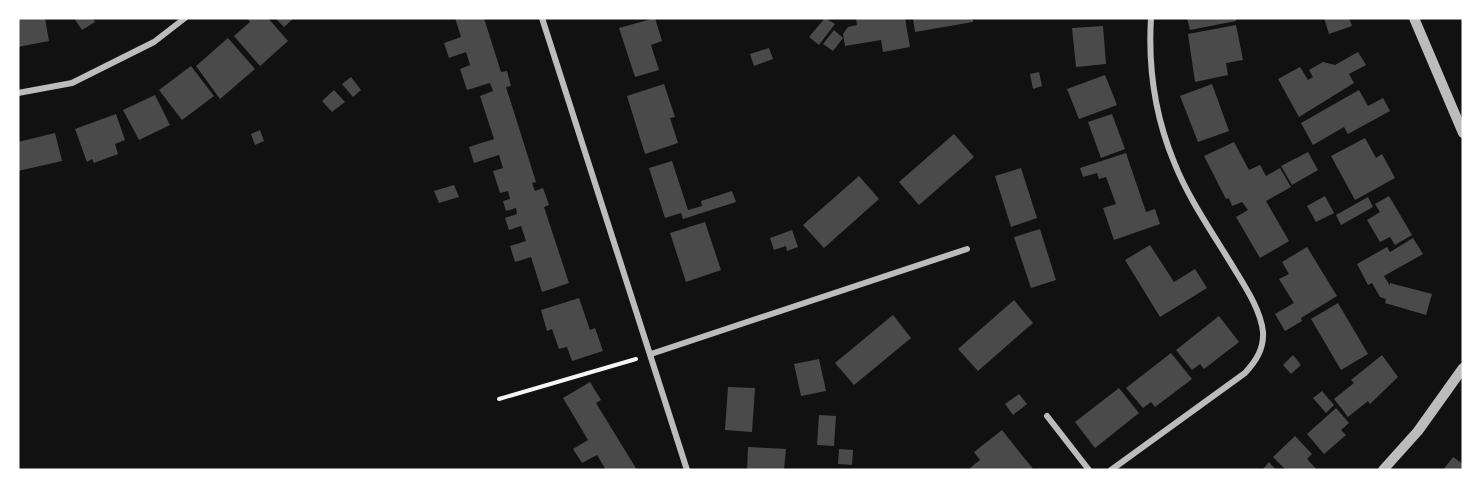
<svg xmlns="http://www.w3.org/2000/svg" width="1481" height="488" font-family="Lato,sans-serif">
	<rect width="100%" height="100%" fill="#111"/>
	<!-- building -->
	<g fill="#4a4a4a">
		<path d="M18,18H45L49,41L18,47Z"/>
		<path d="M74,18H93L95,22L82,30Z"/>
		<path d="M247,18H268L288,41L260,66L234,36L250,22Z"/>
		<path d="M275,18H294L284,27Z"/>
		<path d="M455,18H484L501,72L507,71L511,86L506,87L536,182L532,183L535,191L543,188L549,205L544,207L569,283L542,292L531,257L515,262L510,246L526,241L521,226L509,230L505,218L517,214L516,208L506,211L503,201L510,199L508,191L500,193L493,171L503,168L499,155L474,163L469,147L494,139L480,96L493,91L490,83L467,90L460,69L470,65L466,52L449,58L444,43L461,37Z"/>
		<path d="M655,18L662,41L651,45L659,70L635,77L619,28Z"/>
		<path d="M825,18L835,24L819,45L809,37Z"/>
		<path d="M856,18H905L910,47L883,52L881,40L845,46L843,34L848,27L857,25Z"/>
		<path d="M913,18H973V22L915,32Z"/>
		<path d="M1187,18H1236V21L1190,30Z"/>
		<path d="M1324,18H1349L1352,26L1329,34Z"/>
		<path d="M1236,25L1243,60L1226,63L1228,75L1195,82L1188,34Z"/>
		<path d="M1103,26L1106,64L1076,67L1072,28Z"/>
		<path d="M834,30L843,38L833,51L823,44Z"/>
		<path d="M228,38L255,69L220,99L196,66Z"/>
		<path d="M769,48L773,59L754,66L750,54Z"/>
		<path d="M1358,52L1366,65L1349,74L1354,83L1299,117L1278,79L1300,67L1308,80L1313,77L1309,70L1323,62L1335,65Z"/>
		<path d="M191,66L214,96L182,120L159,90Z"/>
		<path d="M1039,72L1042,86L1033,89L1030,74Z"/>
		<path d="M1105,75L1117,105L1079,119L1067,89Z"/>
		<path d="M351,77L361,90L353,97L342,84Z"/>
		<path d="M664,84L675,117L670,118L678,143L645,154L627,96Z"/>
		<path d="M1212,84L1229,131L1198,142L1180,96Z"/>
		<path d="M334,90L345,102L332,112L322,101Z"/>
		<path d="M1359,90L1368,106L1383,98L1390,111L1348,134L1344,127L1313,145L1301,123Z"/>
		<path d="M155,95L170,125L139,140L123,110Z"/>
		<path d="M116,114L125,140L115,144L118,154L94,163L92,159L87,162L75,129Z"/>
		<path d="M1112,114L1125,149L1101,158L1088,122Z"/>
		<path d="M260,130L264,141L255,145L251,134Z"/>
		<path d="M55,133L62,161L18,171V142Z"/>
		<path d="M954,134L974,157L919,205L899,182Z"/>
		<path d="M1365,138L1376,158L1382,154L1395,178L1355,200L1331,156Z"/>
		<path d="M1234,142L1249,170L1260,165L1266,176L1280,168L1291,187L1266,201L1289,241L1260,258L1236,217L1248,210L1242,202L1232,206L1229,198L1226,199L1204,156Z"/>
		<path d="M1308,152L1318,170L1292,185L1281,166Z"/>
		<path d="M1126,153L1146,212L1155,209L1160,224L1114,240L1103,208L1116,204L1106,177L1099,179L1097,173L1083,177L1080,168Z"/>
		<path d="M672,161L688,210L702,206L701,201L732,191L736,202L683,219L681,213L665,218L649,168Z"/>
		<path d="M1021,168L1037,218L1011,227L995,176Z"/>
		<path d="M859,176L879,199L824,248L803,225Z"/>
		<path d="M454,185L459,197L439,203L434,191Z"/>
		<path d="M1325,196L1334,213L1316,222L1307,206Z"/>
		<path d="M1389,196L1412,235L1395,245L1390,237L1380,242L1367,220L1380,212L1375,204Z"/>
		<path d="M1368,197L1373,207L1341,225L1336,215Z"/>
		<path d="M705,222L721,270L686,282L670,233Z"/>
		<path d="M1040,229L1056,280L1031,288L1014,237Z"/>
		<path d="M792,230L798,247L787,251L786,246L774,250L770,238Z"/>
		<path d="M1413,238L1423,254L1384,276L1390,286V283L1432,294L1426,315L1385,303L1386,299L1380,297L1372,283L1368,285L1357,264L1387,247L1390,252Z"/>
		<path d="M1150,245L1174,282L1195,269L1207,288L1160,317L1125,260Z"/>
		<path d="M1307,247L1337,296L1301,318L1302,321L1285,331L1275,314L1294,303L1279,279L1289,274L1282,262Z"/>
		<path d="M579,298L590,330L595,328L603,351L572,361L567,347L559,349L552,329L547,331L541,310Z"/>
		<path d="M1014,300L1033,323L978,371L958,349Z"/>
		<path d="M1338,303L1368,354L1341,370L1311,319Z"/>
		<path d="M893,315L911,338L854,385L835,363Z"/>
		<path d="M1219,316L1239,342L1204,369L1200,364L1192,370L1176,350Z"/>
		<path d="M1171,353L1192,379L1155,407L1151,402L1143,408L1126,388Z"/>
		<path d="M1293,355L1301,365L1291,374L1283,365Z"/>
		<path d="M1382,355L1398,377L1370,404L1368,401L1348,417L1334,399L1354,383L1351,380Z"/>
		<path d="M819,359L826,391L801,396L794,364Z"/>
		<path d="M590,382L601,400L596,403L637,470H606L597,455L582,463L573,449L588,440L563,398Z"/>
		<path d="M728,387L755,388L752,432L725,430Z"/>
		<path d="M1119,388L1139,413L1095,448L1075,422Z"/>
		<path d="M1322,391L1334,405L1326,413L1313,398Z"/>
		<path d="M1019,394L1027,404L1013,415L1005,404Z"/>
		<path d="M1336,408L1349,423L1341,430L1346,435L1324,454L1307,434Z"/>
		<path d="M819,415L836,416L834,446L817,445Z"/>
		<path d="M1002,430L1021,454L1034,470H972L970,468L980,460L974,452Z"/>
		<path d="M1295,436L1312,454L1307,459L1317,470H1286L1273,457Z"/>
		<path d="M748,447L786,449L784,470H747Z"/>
		<path d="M839,449L853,450L852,465L838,464Z"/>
		<path d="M1453,457L1463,464V470H1443Z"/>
		<path d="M1269,462L1276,470H1262Z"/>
	</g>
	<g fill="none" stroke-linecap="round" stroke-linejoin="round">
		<!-- path -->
		<path stroke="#f5f5f5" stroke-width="4" d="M499,399L636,359"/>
		<!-- minor -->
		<g stroke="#bcbcbc" stroke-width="6">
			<path d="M542,18L687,470"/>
			<path d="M18,93L72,83L154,42L185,18"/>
			<path d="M651,354L967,249"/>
			<path d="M1047,416L1089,470"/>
			<path d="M1111,470L1245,373C1256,361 1264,349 1263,332C1261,311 1246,288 1235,270C1214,235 1189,200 1174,162C1155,116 1148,67 1151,18"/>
		</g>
		<!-- tertiary -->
		<g stroke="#bcbcbc" stroke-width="10">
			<path d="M1414,18L1463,133"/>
			<path d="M1383,470L1418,431L1463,368"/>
		</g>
	</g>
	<!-- border -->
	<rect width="1481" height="488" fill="none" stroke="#ffffff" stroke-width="39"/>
</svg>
